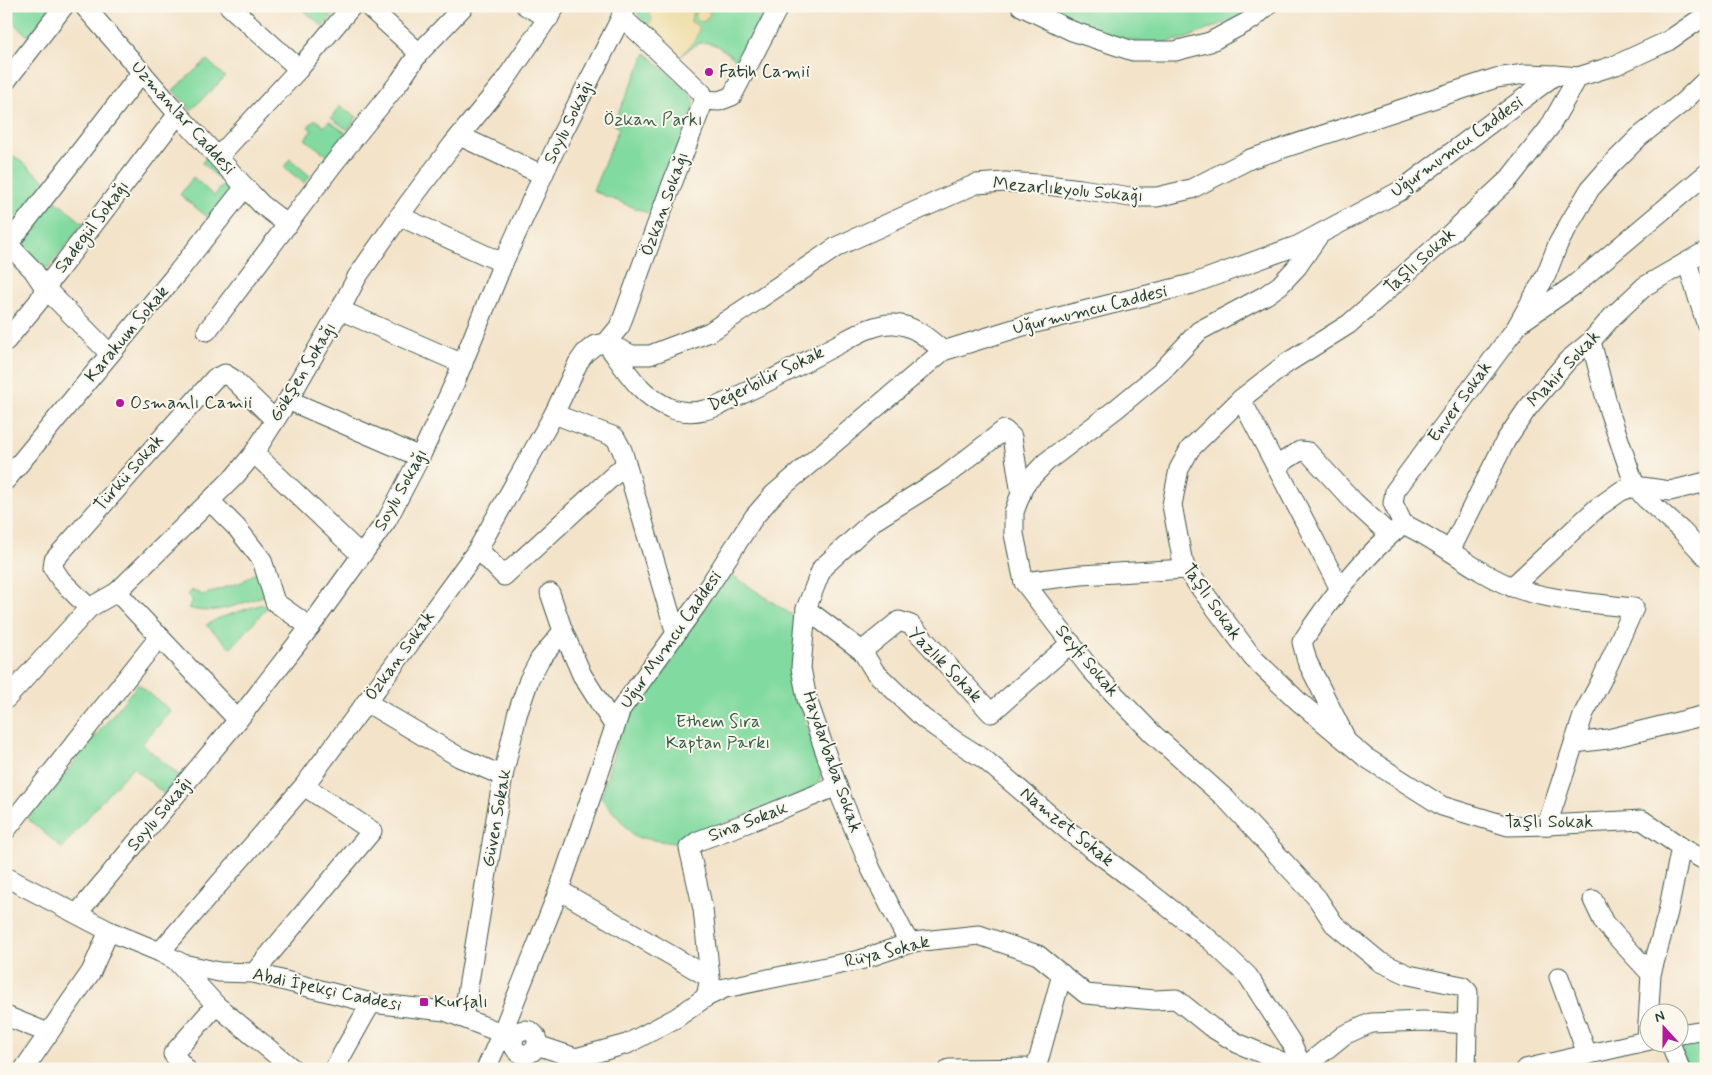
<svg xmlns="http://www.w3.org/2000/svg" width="1712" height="1075" font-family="Mynerve,sans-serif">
	<rect width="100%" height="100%" fill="#fbf7ec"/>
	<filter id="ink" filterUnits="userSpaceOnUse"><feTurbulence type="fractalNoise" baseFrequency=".02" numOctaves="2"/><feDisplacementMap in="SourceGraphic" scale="10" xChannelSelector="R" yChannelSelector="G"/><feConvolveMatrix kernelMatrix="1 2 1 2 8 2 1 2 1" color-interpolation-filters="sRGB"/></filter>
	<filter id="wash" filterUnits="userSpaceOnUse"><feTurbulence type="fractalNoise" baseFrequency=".0096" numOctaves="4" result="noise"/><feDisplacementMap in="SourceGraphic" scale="20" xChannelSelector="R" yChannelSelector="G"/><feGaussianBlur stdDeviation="1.12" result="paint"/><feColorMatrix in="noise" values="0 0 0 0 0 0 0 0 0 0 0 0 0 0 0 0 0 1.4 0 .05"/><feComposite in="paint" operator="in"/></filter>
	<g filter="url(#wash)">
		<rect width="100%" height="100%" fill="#f3e3c9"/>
		<!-- green -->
		<g fill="#81da9f" stroke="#508c6a">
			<path d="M18,6H52L30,38L6,16V13Z"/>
			<path d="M299,6H341L323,27Z"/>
			<path d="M638,6H768L739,62C716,44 703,31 680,58L640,18L637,11Z"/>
			<path d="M1030,6H1255L1241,16L1187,38L1157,44L1121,39Z"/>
			<path d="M646,53L690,94L695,102L655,216L593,191L619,128L613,124Z"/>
			<path d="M207,60L225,77L191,110L173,90Z"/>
			<path d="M340,106L357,117L348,130L331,118Z"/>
			<path d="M315,119L324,127L329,121L346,133L328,156L305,139L312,130L308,127Z"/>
			<path d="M14,156L49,184L6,233V165Z"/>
			<path d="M207,156L233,184V190L210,219L180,195L193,177L214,196L224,183L202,163Z"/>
			<path d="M290,159L310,176L304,183L284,167Z"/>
			<path d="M53,199L83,223L49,267L43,268L20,245Z"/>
			<path d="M259,570L269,594C244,602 215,617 188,608L193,601L187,594L193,590L202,595L242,582Z"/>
			<path d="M729,573L798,619L797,695L821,771L820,779L815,788L673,843L635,837L601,798L626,709Z"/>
			<path d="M262,604L267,608L231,648L206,625L219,618Z"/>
			<path d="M138,684L171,711L142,744L179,775L164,794L133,767L98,805L62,848L28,819Z"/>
			<path d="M1706,1035V1045L1697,1049L1706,1069H1687L1680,1045L1681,1040Z"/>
		</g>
		<!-- sand -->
		<path fill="#eeda9e" stroke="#868c69" d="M691,6L694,10L707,9L710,14L705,21L701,22L696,19V13H692L691,22L697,25L699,30L695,40L680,58L649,27L652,19L649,13C657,2 678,6 691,6Z"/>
	</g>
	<g filter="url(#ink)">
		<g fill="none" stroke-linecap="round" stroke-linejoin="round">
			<!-- minor casing -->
			<g stroke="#3f564a" stroke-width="21">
				<g id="minor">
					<path d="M84,6L178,114L245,187L261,204L288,225"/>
					<path d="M229,6L299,69"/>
					<path d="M368,6L419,53"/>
					<path d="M526,6L549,18"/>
					<path d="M1021,6L1072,31L1133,51H1175L1210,42L1251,20L1267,6"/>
					<path d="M621,16L702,93L704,100"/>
					<path d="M1578,77L1549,128L1509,179L1449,235L1349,324L1287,363L1241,399L1190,449L1179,469L1172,505L1182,558L1186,569L1253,658L1298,701L1365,757L1442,806L1508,826L1547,825L1642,820L1681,847L1706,861"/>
					<path d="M6,81L64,6"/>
					<path d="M460,136L543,175"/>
					<path d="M218,157L299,69L352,6"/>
					<path d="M399,216L503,263"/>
					<path d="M1319,235L1297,267L1280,285L1266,295L1199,331L1162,371L1116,409L1046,462L1024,485L1014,512V534L1024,582L1091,670L1153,734L1226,799L1317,898L1334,924L1380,962L1409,975L1462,986L1468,992L1466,1069"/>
					<path d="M6,242L33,270L45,288L110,354"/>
					<path d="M6,247L142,72"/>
					<path d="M1687,262L1706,323"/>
					<path d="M340,310L463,364"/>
					<path d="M1524,320L1573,286L1706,174"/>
					<path d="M207,331L334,163L400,81L419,53L464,6"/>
					<path d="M6,341L39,301L45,288L178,114"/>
					<path d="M1591,341L1609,411L1635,486L1646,499L1682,531L1706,557"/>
					<path d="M606,343L632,355H650L710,332L838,246L976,184L1005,182L1038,184L1081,189L1130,197H1157L1191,189L1250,159L1496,78L1525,74L1555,75"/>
					<path d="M606,343L620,326L661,213L704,100L719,101L732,96L779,6"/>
					<path d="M607,344C625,369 640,396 670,408C679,412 694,413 704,410C717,408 731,400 742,394C775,379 806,361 837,345C854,336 874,323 894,324C914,325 929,339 943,351"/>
					<path d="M1241,399L1340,589"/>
					<path d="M288,400L420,457"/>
					<path d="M554,414L615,437L622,450L676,634"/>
					<path d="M254,453L361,555"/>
					<path d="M1276,466L1300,451L1308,452L1354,502L1390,535"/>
					<path d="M6,480L178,272L245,187"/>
					<path d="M210,501L237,528L262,560L275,602L310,627"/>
					<path d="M1403,524C1442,541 1473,572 1513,587C1550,601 1594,603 1634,608L1601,681L1584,713L1547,825"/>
					<path d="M478,549L504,576L626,464"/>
					<path d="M1450,551L1506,440L1527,409L1568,360L1591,341L1612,317L1645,286L1706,251"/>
					<path d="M1024,582L1081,575L1186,569"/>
					<path d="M1512,587L1597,508L1621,491L1635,486L1670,491L1706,482"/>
					<path d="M117,592L238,720"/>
					<path d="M550,593L563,631L582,675L615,727"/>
					<path d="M89,608L61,580L53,568L54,560L215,378L225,374L233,379L275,420"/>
					<path d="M806,609L862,651L875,672L923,718L954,740L984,759L1071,833L1135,881L1210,940L1248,976L1291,1042L1303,1069"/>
					<path d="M862,651L899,621L911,625L991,713L1071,643"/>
					<path d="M6,699L89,608L117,592L235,476L254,453L288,400L340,310L357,277L408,204L453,144L503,83L556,6"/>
					<path d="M366,702L459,757L503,776"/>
					<path d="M1344,735L1307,661L1302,642C1328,601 1365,555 1403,524L1393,503L1395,491L1516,328L1546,275L1558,244L1571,221L1590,189L1611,165L1639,137L1683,102L1706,80"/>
					<path d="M1574,743L1608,739L1706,715"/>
					<path d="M6,830L160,636"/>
					<path d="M6,877L109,931L160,952L183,964L219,972L254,973L371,1003L445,1011L514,1038"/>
					<path d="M559,890L710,978"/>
					<path d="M1593,900L1604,923L1651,974"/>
					<path d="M77,914L238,720L310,627L387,520L420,457L455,382L503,263L560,138L627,6"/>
					<path d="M909,943L871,869L841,797L807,699L801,668L806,609L822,568L872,522L944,477L1004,430L1012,437L1021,494"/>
					<path d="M160,952L304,786L394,665L478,549L554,414L578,363L585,353L595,345L606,343"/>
					<path d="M177,962L216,1005L293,1069"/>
					<path d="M254,973L372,831L304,786"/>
					<path d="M1559,977L1587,1054"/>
					<path d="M706,997L710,978L703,909L689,848L698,841L752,821L837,786"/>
					<path d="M6,1016L48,1033"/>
					<path d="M463,1018L503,776L517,715L529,680L540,659L563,631"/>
					<circle cx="525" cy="1042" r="12"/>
					<path d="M1680,1034L1706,1030"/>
					<path d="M1647,1040L1651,974L1668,912L1681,847"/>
					<path d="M1670,1042L1680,1069"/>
					<path d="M537,1045L576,1058"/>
					<path d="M576,1058L627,1044L676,1018L706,997L725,988L860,960L913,942L979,935L1038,955L1086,994L1154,1000L1176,999L1211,1027L1237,1043L1299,1069"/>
					<path d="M1303,1068L1344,1035L1371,1023L1424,1021L1467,1024"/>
					<path d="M24,1069L91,972L109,931"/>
					<path d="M186,1069L173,1054L216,1005"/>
					<path d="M334,1069L371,1003"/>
					<path d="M486,1069L502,1033L559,890L621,709L696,606L754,517L774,494L943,351L1023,326L1192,284L1299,245L1400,191L1555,75L1578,77L1616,65L1668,41L1706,15"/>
					<path d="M949,1069L1036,1068"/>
					<path d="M1036,1069L1062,974"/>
					<path d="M1525,1069L1650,1040"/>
				</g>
			</g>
			<!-- minor -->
			<use href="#minor" stroke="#fff" stroke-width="19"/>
		</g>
	</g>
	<!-- markers -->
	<g fill="#b5179e" stroke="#fbf7ec" stroke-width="2">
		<circle cx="709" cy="72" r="5"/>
		<circle cx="120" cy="403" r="5"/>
		<rect x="419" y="997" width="10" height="10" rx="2.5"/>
	</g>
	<g text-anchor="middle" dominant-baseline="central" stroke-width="4" stroke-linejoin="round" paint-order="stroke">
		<!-- poi labels -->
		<g font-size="18" fill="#1f3d34" stroke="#fbf7ec" text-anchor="start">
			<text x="719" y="72">Fatih Camii</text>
			<text x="130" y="403">Osmanlı Camii</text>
			<text x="434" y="1002">Kurfalı</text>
		</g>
		<!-- street labels -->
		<g font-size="18" fill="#1f3d34" stroke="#fbf7ec">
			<text transform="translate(183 118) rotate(48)">Uzmanlar Caddesi</text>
			<text transform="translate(569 122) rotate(-64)">Soylu Sokağı</text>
			<text transform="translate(1457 147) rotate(-36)">Uğurmumcu Caddesi</text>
			<text transform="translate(1068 190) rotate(5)">Mezarlıkyolu Sokağı</text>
			<text transform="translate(665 204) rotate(-70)">Özkan Sokağı</text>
			<text transform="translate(92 227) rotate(-53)">Sadegül Sokağı</text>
			<text transform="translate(1420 261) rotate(-42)">Taşlı Sokak</text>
			<text transform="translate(1090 310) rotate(-14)">Uğurmumcu Caddesi</text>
			<text transform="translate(127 334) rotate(-50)">Karakum Sokak</text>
			<text transform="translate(1564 369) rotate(-47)">Mahir Sokak</text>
			<text transform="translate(303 372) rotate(-59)">Gökşen Sokağı</text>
			<text transform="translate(766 379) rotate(-26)">Değerbilir Sokak</text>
			<text transform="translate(1460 402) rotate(-54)">Enver Sokak</text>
			<text transform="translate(129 473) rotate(-49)">Türkü Sokak</text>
			<text transform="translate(401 490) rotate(-61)">Soylu Sokağı</text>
			<text transform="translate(1212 602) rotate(55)">Taşlı Sokak</text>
			<text transform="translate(671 640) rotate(-55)">Uğur Mumcu Caddesi</text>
			<text transform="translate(400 656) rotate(-54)">Özkan Sokak</text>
			<text transform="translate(1087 661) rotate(50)">Seyfi Sokak</text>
			<text transform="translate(945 665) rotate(46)">Yazlık Sokak</text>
			<text transform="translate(832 762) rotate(71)">Haydarbaba Sokak</text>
			<text transform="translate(160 814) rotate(-50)">Soylu Sokağı</text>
			<text transform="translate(497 818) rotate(-80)">Güven Sokak</text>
			<text transform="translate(748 822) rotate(-21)">Sina Sokak</text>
			<text x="1549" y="822">Taşlı Sokak</text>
			<text transform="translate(1067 827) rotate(39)">Namzet Sokak</text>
			<text transform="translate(887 952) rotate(-14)">Rüya Sokak</text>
			<text transform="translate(327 990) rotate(12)">Abdi İpekçi Caddesi</text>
		</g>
		<!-- park labels -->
		<g font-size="18" fill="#335c49" stroke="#fbf7ec">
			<text x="653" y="120">Özkan Parkı</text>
			<text x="718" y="722">Ethem Sıra<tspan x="718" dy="21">Kaptan Parkı</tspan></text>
		</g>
	</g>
	<!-- margin -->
	<rect width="1712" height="1075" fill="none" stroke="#fbf7ec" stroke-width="25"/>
	<!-- north arrow -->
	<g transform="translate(1664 1028) rotate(339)"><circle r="24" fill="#fbf7ec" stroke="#a3ada2"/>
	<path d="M0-4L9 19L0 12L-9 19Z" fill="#b5179e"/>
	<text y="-8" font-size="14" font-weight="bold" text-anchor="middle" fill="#1f3d34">N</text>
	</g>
</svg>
